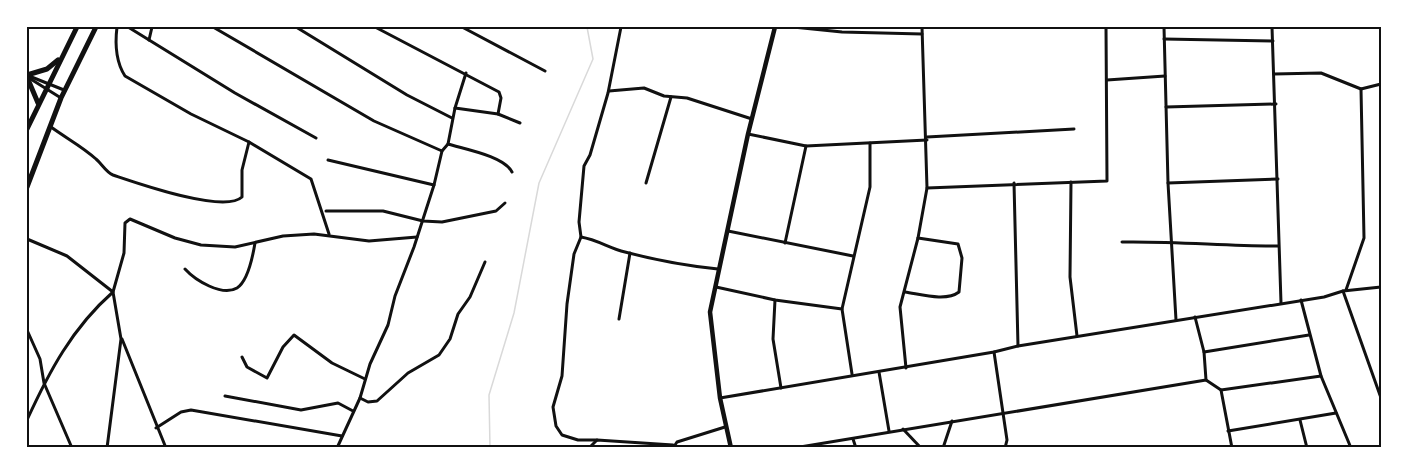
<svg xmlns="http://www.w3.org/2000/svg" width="1408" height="475" font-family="Ubuntu,sans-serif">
	<rect width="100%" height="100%" fill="#fff"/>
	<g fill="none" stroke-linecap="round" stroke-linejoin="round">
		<!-- stream -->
		<path stroke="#d9d9d9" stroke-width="1.5" d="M490,448L489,395L514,313L539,183L593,59L587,27"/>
		<!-- minor -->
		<g stroke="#111" stroke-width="3">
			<path d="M117,27C115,43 116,62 125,76L191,114L249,142"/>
			<path d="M128,27L235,93L316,138"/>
			<path d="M213,27L374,121L442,151"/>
			<path d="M296,27L407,95L452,118"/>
			<path d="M375,27L499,92L501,98L498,114"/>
			<path d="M462,27L545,71"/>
			<path d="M793,27L842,32L922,34"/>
			<path d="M1164,27L1168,183L1176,320"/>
			<path d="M1272,27L1281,303"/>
			<path d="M1164,39L1273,41"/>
			<path d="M149,40L152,27"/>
			<path d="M1274,74L1321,73L1361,89L1381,84"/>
			<path d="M29,76L64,90"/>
			<path d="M29,78L61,98"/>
			<path d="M1107,80L1165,76"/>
			<path d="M609,91L644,88L664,96L687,98L752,119"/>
			<path d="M1166,107L1276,104"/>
			<path d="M455,108L498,114L520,123"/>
			<path d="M51,127C66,138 83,147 96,159C102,164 106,172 113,175C137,183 224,214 242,197V170L249,142L311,179L329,234"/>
			<path d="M748,134L806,146L927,140"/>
			<path d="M927,137L1074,129"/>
			<path d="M448,144C464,149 504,156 512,172"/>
			<path d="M328,160L434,185"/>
			<path d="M1071,182L1070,277L1077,336"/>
			<path d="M646,183L671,97"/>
			<path d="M1014,183L1018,346"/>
			<path d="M1168,183L1278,179"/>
			<path d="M927,188L1107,181L1106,27"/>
			<path d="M326,211H383L423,221L442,222L496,211L505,203"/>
			<path d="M728,231L853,256"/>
			<path d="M581,237C598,240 609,248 625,252C655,260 688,266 718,269"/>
			<path d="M27,239L67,256L113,292L124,253L125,223L130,219L175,238L201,245L235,247L283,236L314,234L369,241L417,237"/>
			<path d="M1122,242C1174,241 1226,246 1278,246"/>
			<path d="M785,243L806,146"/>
			<path d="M185,269C195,280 222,297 237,288C248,281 253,255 255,243"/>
			<path d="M716,287L775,300L842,309L852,374"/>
			<path d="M1346,290L1364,238L1361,89"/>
			<path d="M1343,291L1381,398"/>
			<path d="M905,292C920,294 946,302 959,292L962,258L958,244L918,238"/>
			<path d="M775,300L773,339L781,388"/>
			<path d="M1301,300L1321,376L1351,448"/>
			<path d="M842,309L870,187V143"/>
			<path d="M619,319L630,253"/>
			<path d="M27,330L40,359L44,383L72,448"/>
			<path d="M122,339L166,448"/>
			<path d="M994,352L1007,440L1005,448"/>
			<path d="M1204,352L1309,335"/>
			<path d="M242,357L247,367L267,378L283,347L294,335L332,363L365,379"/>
			<path d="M906,368L900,307L918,238L927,188L922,27"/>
			<path d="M879,372L889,431"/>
			<path d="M1206,380L1221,390L1232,448"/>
			<path d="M1221,390L1321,376"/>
			<path d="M225,396L301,410L338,403L353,411"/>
			<path d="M360,398L368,402L377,401L408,373L439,355L450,339L458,314L470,297L485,262"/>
			<path d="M720,398L994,352L1018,346L1324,297L1343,291L1381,287"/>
			<path d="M27,420C49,372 72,328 113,292L121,339L107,448"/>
			<path d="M1300,420L1307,448"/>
			<path d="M156,428L181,412L191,410L342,436"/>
			<path d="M903,429L921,448"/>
			<path d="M1228,431L1336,413"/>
			<path d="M853,439L856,448"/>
			<path d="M597,440H578L562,435L556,426L553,407L562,376L567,304L574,254L581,237L579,222L584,166L590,155L608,93L621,27"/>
			<path d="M337,448L360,398L370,364L388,325L395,296L414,247L434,185L442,151L448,144L455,108L466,73"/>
			<path d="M589,448L597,440L673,445"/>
			<path d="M673,448L677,442L725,427"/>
			<path d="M794,448L1206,380L1204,352L1195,317"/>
			<path d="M943,448L952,421"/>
		</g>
		<!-- secondary -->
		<path stroke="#111" stroke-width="4.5" d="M731,448L720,398L710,312L748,134L775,27"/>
		<!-- trunk -->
		<g stroke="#111" stroke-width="5">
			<path d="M27,75L47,69L58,60"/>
			<path d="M27,77L38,103"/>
			<path d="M27,129L77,27"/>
			<path d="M27,187L61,98L96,27"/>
		</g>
	</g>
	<!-- border -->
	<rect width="1408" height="475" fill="none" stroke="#ffffff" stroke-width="57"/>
	<rect x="28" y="28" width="1352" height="418" fill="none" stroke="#111" stroke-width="2"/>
</svg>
